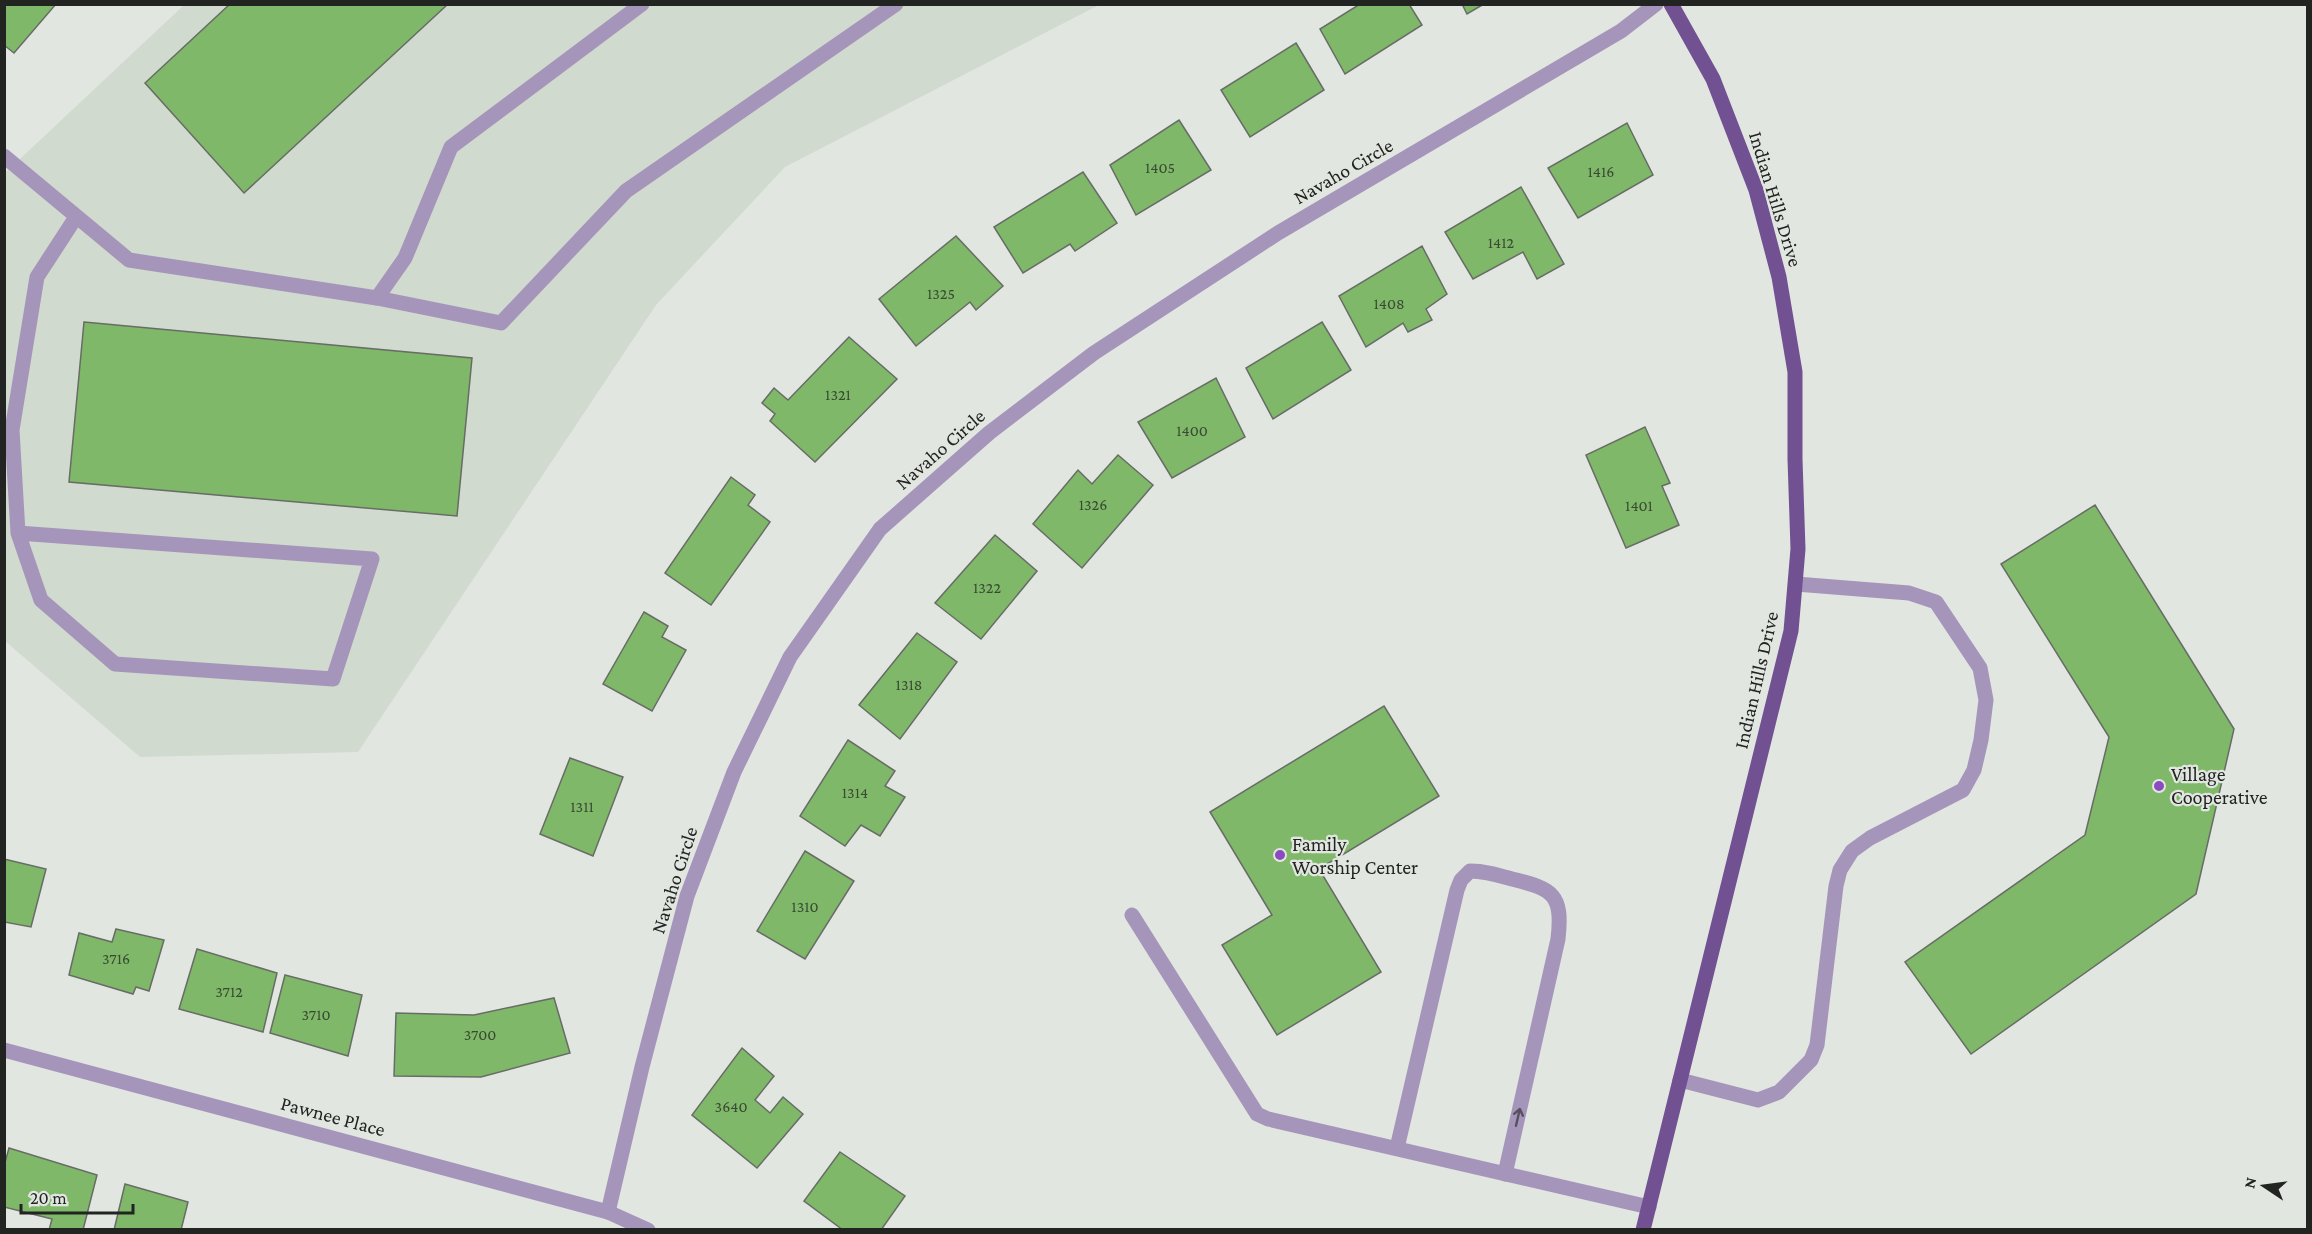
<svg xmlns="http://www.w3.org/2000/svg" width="2312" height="1234" font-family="'Crimson Pro',serif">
	<rect width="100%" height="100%" fill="#e2e6e0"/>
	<!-- built -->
	<path fill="#d1dace" d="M184,5H1099L785,167L656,305L358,752L140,757L5,641V173Z"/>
	<!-- building -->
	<g fill="#7fb868" stroke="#686c66" stroke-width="1.5">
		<path d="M4,4H56L14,53L4,45Z"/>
		<path d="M230,4H448L244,193L145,83Z"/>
		<path d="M1360,4H1409L1422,25L1345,74L1320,29Z"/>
		<path d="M1462,4H1484L1467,14Z"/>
		<path d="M1296,43L1324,90L1250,137L1221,90Z"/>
		<path d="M1179,120L1211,170L1136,215L1110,165Z"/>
		<path d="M1627,123L1653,175L1578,218L1548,168Z"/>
		<path d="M1083,172L1117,223L1075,251L1070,244L1023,273L994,227Z"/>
		<path d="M1521,187L1564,264L1537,279L1523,252L1473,279L1445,232Z"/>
		<path d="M956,236L1003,286L976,310L970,302L916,346L879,299Z"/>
		<path d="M1422,246L1447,294L1426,309L1432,320L1408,332L1403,323L1366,347L1339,296Z"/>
		<path d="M84,322L472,358L457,516L69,482Z"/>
		<path d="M1322,322L1351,370L1273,419L1246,368Z"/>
		<path d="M849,337L897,379L815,462L770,421L775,414L762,403L774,388L788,400Z"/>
		<path d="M1216,378L1245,437L1172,478L1138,422Z"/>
		<path d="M1645,427L1670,483L1662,486L1679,525L1626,548L1586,455Z"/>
		<path d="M1118,455L1153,485L1082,568L1033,524L1078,470L1092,484Z"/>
		<path d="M731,477L755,495L748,505L770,522L711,605L665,573Z"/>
		<path d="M2095,505L2234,729L2196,894L1971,1054L1905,962L2085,835L2109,737L2001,564Z"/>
		<path d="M995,535L1037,571L981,639L935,603Z"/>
		<path d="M644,612L668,626L662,637L686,650L652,711L603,684Z"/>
		<path d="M917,633L957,662L900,739L859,705Z"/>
		<path d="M1384,706L1439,796L1319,869L1381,972L1277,1035L1222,945L1272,915L1210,812Z"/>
		<path d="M848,740L895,771L885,786L905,797L880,836L861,825L845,846L800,816Z"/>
		<path d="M570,758L623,777L593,856L540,834Z"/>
		<path d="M805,851L854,881L805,959L757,931Z"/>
		<path d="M4,859L46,869L31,927L4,922Z"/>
		<path d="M116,929L164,940L149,991L136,987L133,994L69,975L79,933L112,942Z"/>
		<path d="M197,949L277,973L263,1032L179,1009Z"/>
		<path d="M285,975L362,995L348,1056L270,1033Z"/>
		<path d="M554,998L570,1053L481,1077L394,1076L396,1013L474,1015Z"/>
		<path d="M742,1048L774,1076L755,1100L770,1113L783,1097L803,1114L757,1168L692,1115Z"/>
		<path d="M9,1148L97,1175L83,1230H49L52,1219L4,1207V1166Z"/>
		<path d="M840,1152L905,1196L881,1230H843L804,1201Z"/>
		<path d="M125,1184L188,1202L181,1230H114Z"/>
	</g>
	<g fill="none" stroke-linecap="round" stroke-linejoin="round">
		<!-- minor -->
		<g stroke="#a695ba" stroke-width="15">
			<path d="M4,156L129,260L377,298L501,323L626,191L896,4"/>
			<path d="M377,298L405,258L451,147L642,4"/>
			<path d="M18,533L41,600L115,664L333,679L372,559L18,533L12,430L37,277L76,217"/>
			<path d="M1132,915L1257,1114L1268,1119L1649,1207"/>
			<path d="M4,1050L608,1212L648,1230"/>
			<path d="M1680,1080L1758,1100L1779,1092L1811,1060L1817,1045L1836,886L1840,870L1852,851L1870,838L1963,790L1974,770L1981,740L1986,700L1980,668L1936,602L1909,593L1796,584"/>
			<path d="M1397,1148L1457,890L1461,880L1470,871C1485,871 1498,875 1512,879C1553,889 1563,894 1558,939L1505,1174"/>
			<path d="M608,1212L642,1067L687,896L734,772L790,657L880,529L989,433L1094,353L1278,233L1621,31L1656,4"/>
		</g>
		<!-- major -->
		<path stroke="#725192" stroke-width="15" d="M1643,1230L1791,631L1798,549L1795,459V372L1779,277L1756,190L1713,79L1671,4"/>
	</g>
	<!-- one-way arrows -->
	<defs><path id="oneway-shaft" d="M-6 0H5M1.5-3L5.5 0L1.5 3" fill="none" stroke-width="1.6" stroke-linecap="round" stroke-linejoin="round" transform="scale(1.5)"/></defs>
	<use stroke="#57515f" href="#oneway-shaft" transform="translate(1518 1117) rotate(-77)"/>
	<!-- markers -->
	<g fill="#8a4bc0" stroke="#e2e6e0" stroke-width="2">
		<circle cx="2159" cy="786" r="6"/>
		<circle cx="1280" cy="855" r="6"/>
	</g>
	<g text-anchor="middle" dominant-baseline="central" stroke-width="4.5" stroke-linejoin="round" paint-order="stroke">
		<!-- number labels -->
		<g font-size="16" fill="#394934">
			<text x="1160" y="167">1405</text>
			<text x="1601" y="171">1416</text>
			<text x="1501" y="242">1412</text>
			<text x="941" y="293">1325</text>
			<text x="1389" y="303">1408</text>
			<text x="838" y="394">1321</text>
			<text x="1192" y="430">1400</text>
			<text x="1093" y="504">1326</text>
			<text x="1639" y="505">1401</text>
			<text x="987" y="587">1322</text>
			<text x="909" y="684">1318</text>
			<text x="855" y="792">1314</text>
			<text x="582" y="806">1311</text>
			<text x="805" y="906">1310</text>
			<text x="116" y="958">3716</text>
			<text x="229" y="991">3712</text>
			<text x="316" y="1014">3710</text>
			<text x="480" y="1034">3700</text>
			<text x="731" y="1106">3640</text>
		</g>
		<!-- street labels -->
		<g font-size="20" fill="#222422" stroke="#e2e6e0">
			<text transform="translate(1343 171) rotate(-30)">Navaho Circle</text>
			<text transform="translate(1776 199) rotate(73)">Indian Hills Drive</text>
			<text transform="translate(940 449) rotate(-41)">Navaho Circle</text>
			<text transform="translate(1756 680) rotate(-77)">Indian Hills Drive</text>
			<text transform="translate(674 880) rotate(-72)">Navaho Circle</text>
			<text transform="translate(333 1116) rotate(15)">Pawnee Place</text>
		</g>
		<!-- poi labels -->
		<g font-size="20" fill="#222422" stroke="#e2e6e0" text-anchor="start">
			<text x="2171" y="774">Village<tspan x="2171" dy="23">Cooperative</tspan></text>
			<text x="1292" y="844">Family<tspan x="1292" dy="23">Worship Center</tspan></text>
		</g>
	</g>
	<!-- border -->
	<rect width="2312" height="1234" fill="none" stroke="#222422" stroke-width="12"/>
	<!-- north arrow -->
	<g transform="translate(2264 1186) rotate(283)" stroke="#e2e6e0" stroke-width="4.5" paint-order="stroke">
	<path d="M0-4.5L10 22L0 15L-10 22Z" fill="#222422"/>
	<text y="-9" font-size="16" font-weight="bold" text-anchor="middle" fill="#222422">N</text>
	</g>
	<!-- scale -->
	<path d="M21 1204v9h112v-9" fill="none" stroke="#222422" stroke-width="3"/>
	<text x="30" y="1204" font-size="18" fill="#222422" stroke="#e2e6e0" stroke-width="4.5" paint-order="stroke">20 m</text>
</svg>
